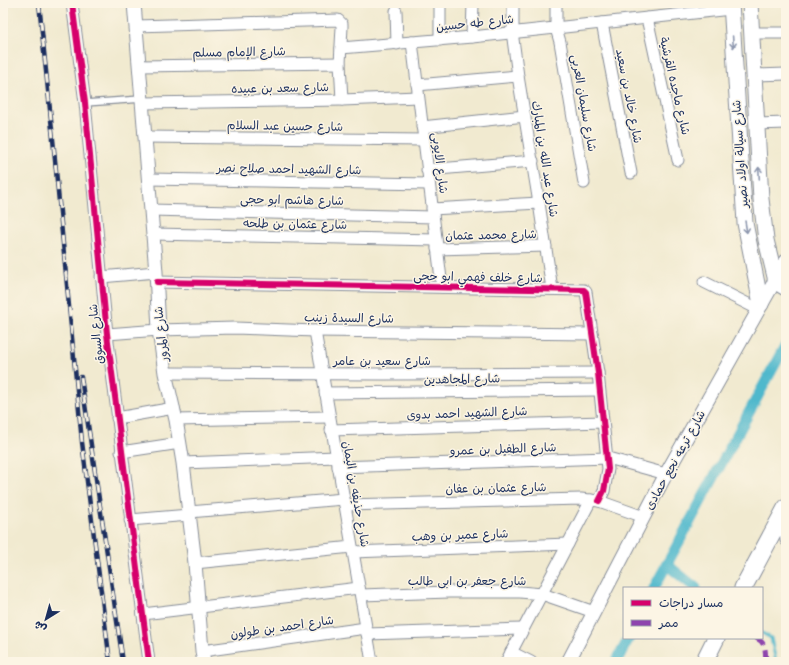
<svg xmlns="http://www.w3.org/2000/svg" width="789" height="665" font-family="'Shantell Sans','Playpen Sans Arabic',sans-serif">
	<rect width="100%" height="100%" fill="#fcf5e5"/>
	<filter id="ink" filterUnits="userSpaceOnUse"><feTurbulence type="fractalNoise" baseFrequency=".025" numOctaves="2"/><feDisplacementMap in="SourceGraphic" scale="8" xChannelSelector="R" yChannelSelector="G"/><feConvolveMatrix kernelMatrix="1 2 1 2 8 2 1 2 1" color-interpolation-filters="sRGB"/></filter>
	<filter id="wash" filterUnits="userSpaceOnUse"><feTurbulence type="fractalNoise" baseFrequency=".012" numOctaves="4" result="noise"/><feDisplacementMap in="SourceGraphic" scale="16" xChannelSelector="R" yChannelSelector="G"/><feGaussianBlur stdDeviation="0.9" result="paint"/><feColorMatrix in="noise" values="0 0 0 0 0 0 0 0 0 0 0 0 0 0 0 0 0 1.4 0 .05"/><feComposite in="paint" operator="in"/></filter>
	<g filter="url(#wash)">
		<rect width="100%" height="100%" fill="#f1ead0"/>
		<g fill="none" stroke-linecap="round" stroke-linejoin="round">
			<!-- stream -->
			<path stroke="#4fb8cc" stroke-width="3" d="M762,633L771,638L776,662"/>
			<!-- canal -->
			<g stroke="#4fb8cc" stroke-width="11">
				<path d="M666,564L696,588"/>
				<path d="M654,588L786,344"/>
				<path d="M616,662L629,638"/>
			</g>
		</g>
	</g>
	<g filter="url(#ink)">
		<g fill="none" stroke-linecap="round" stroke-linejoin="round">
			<!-- service casing -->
			<g stroke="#868c97" stroke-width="8">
				<path id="service" d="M85,103L142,99"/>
			</g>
			<!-- minor casing -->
			<g stroke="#868c97" stroke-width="13">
				<g id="minor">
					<path d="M72,3L85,103L107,334L149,662"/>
					<path d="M513,3V39L518,76L539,203L552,289"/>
					<path d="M556,3V28L560,42L584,183"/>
					<path d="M396,11L397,44"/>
					<path d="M647,18L678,160"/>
					<path d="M602,23L631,173"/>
					<path d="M136,26L338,20L342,24V27L340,63L342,100"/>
					<path d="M752,33H786"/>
					<path d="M472,37L473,3"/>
					<path d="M440,40V3"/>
					<path d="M412,42L442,287"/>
					<path d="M341,48L472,37L731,9"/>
					<path d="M139,66L340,63"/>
					<path d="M754,75L786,74"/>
					<path d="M417,85L518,76"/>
					<path d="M142,103L342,100L418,97"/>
					<path d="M757,124L786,123"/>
					<path d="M422,127L525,116"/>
					<path d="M145,137L424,140"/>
					<path d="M427,170L533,161"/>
					<path d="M149,179L429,184"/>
					<path d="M432,209L539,203"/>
					<path d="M151,210L433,217"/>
					<path d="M153,234L436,240"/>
					<path d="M437,249L546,246"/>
					<path d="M101,277L156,272"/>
					<path d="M157,282L584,290L586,292L598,373L608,469L604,491L599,501"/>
					<path d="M704,282L758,309"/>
					<path d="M315,331L372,662"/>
					<path d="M107,334L159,330L235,328L315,331L592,334"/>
					<path d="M165,373L384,374L598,373"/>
					<path d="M325,393L599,390"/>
					<path d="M117,418L174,408"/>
					<path d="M176,420L329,417"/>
					<path d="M331,430L603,422"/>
					<path d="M121,452L180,443"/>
					<path d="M183,463L336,457"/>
					<path d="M338,467L608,458L666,474"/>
					<path d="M345,505L581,499L599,501L644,517"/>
					<path d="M189,512L344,499"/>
					<path d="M784,514L786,540"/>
					<path d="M130,520L189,515"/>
					<path d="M353,552L568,544"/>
					<path d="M195,563L352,547"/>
					<path d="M361,595L449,592H520L542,594L594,612"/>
					<path d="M143,614L359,588"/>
					<path d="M367,634L522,629"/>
					<path d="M202,651L366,628"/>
					<path d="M511,652L531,662"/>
					<path d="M506,662L591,500"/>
				</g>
			</g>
			<!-- tertiary casing -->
			<g stroke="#868c97" stroke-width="15">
				<g id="tertiary">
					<path d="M134,3L156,272L159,330L165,373L176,420L183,463L195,563L202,651L204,662"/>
					<path d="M568,662L666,474L786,261"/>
				</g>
			</g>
			<!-- secondary casing -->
			<g stroke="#868c97" stroke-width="17">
				<g id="secondary">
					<path d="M731,3L745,223L761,304"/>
					<path d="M750,3L761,199L766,240L776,281"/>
				</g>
			</g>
			<!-- primary casing -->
			<g stroke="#868c97" stroke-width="19">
				<g id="primary">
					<path d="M776,281L786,287"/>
					<path d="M743,588L786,508"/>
					<path d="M704,662L716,638"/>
				</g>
			</g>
			<!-- service -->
			<use href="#service" stroke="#fff" stroke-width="5.5"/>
			<!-- minor -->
			<use href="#minor" stroke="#fff" stroke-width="11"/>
			<!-- tertiary -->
			<use href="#tertiary" stroke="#fff" stroke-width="13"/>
			<!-- secondary -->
			<use href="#secondary" stroke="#fff" stroke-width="15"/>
			<!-- primary -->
			<use href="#primary" stroke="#fff" stroke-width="17"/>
			<!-- rail casing -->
			<g stroke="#1b2f5e" stroke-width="4.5">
				<g id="rail">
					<path d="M39,3L53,139L82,442L110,662"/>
					<path d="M81,377L123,662"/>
				</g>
			</g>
			<!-- rail -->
			<use href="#rail" stroke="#fcf5e5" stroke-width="3" stroke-dasharray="9" stroke-linecap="butt"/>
			<!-- quiet -->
			<path stroke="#8e44ad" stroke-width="5" stroke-dasharray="10 5" stroke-linecap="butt" d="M756,638C767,643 765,652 766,662"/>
			<!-- cycleway casing -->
			<g stroke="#fcf5e5" stroke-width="8">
				<g id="cycleway">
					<path d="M72,3L85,103L107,334L149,662"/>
					<path d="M157,282L584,290L586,292L598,373L608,469L604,491L599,501"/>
				</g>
			</g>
			<!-- cycleway -->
			<use href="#cycleway" stroke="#d6006c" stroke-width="6"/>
		</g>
		<!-- one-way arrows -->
		<defs><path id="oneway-shaft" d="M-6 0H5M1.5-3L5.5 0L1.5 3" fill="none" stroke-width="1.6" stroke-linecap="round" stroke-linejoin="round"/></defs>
		<g stroke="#8d97ae">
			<use href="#oneway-shaft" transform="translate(733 42) rotate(86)"/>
			<use href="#oneway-shaft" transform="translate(759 173) rotate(-93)"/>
			<use href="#oneway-shaft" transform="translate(746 227) rotate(81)"/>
		</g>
	</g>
	<g text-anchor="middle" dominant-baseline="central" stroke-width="3" stroke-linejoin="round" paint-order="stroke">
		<!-- street labels -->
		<g font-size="12" fill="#1b2f5e" stroke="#fcf5e5">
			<text transform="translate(475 23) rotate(-6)">شارع طه حسين</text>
			<text transform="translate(239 52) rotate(-1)">شارع الإمام مسلم</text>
			<text transform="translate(675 86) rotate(77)">شارع ماجده القرشية</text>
			<text transform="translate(280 88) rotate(-1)">شارع سعد بن عبيده</text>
			<text transform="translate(629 96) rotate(79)">شارع خالد بن سعيد</text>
			<text transform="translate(584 103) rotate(80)">شارع سليمان العربى</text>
			<text transform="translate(285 126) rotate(1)">شارع حسين عبد السلام</text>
			<text transform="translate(740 154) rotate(-94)">شارع سيالة اولاد نصير</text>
			<text transform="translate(545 159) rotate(81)">شارع عبد الله بن المبارك</text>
			<text transform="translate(440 163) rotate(83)">شارع الايوبى</text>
			<text transform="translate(289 169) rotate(1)">شارع الشهيد احمد صلاح نصر</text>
			<text transform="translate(292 200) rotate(1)">شارع هاشم ابو حجى</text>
			<text transform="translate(295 224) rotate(1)">شارع عثمان بن طلحه</text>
			<text transform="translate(491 235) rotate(-1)">شارع محمد عثمان</text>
			<text transform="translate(478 277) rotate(1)">شارع خلف فهمي ابو حجى</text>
			<text transform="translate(349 318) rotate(1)">شارع السيدة زينب</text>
			<text transform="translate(96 334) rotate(-96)">شارع السوق</text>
			<text transform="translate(161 334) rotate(-96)">شارع المرور</text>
			<text x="382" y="361">شارع سعيد بن عامر</text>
			<text transform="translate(462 379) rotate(-1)">شارع المجاهدين</text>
			<text transform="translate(467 413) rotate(-2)">شارع الشهيد احمد بدوى</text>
			<text transform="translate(503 449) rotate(-2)">شارع الطفيل بن عمرو</text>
			<text transform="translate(675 460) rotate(-61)">شارع ترعه نجع حمادى</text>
			<text transform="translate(496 488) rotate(-1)">شارع عثمان بن عفان</text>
			<text transform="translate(356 494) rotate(80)">شارع حذيفه بن اليمان</text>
			<text transform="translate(460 535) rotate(-2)">شارع عمير بن وهب</text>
			<text x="467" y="581">شارع جعفر بن ابى طالب</text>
			<text transform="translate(282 627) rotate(-8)">شارع احمد بن طولون</text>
		</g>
	</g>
	<!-- margin -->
	<rect width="789" height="665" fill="none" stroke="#fcf5e5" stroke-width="16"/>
	<!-- legend -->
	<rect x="623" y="587" width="140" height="52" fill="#fcf5e5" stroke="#a2a6af"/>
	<rect x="631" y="600" width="20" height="6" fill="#d6006c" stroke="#a2a6af"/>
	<text x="659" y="607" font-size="12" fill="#1b2f5e">مسار دراجات</text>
	<rect x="631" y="620" width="20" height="6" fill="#8e44ad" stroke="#a2a6af"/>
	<text x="659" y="627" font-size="12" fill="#1b2f5e">ممر</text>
	<!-- north arrow -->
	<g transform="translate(46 619) rotate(217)" stroke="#fcf5e5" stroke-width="3" paint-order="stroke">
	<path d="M0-3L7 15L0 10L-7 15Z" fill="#1b2f5e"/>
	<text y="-6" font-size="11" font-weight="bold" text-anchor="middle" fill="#1b2f5e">ش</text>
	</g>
</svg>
